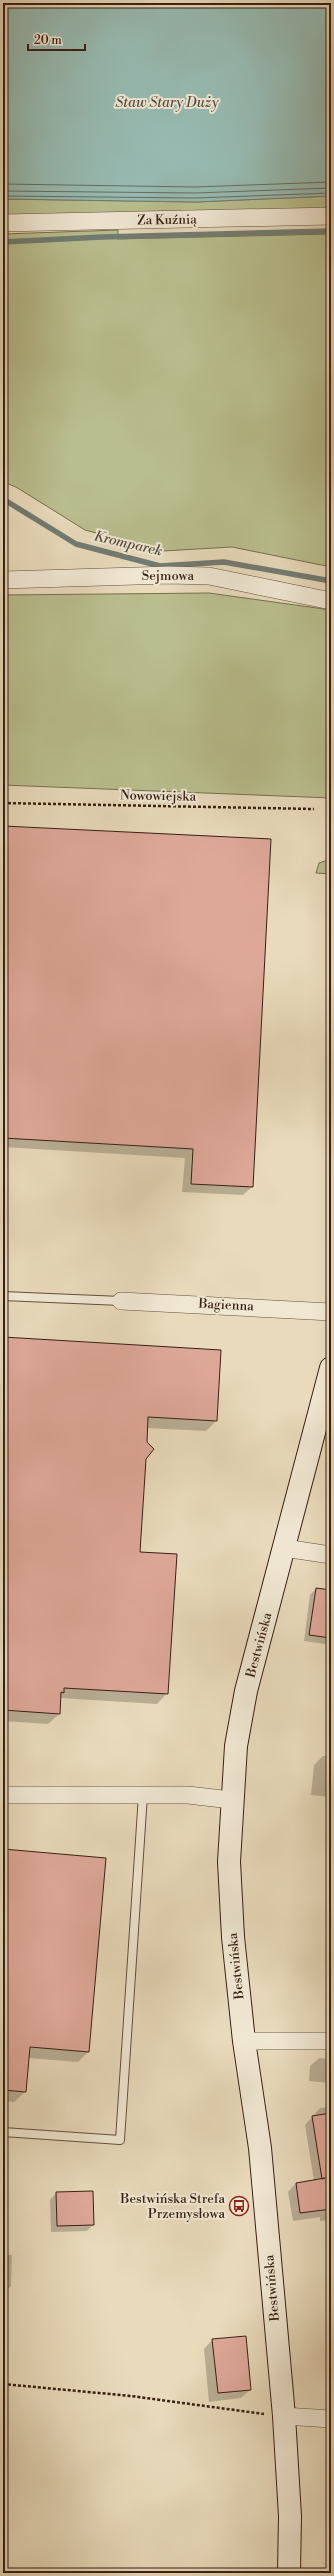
<svg xmlns="http://www.w3.org/2000/svg" width="334" height="2576" font-family="'Libre Bodoni',serif">
	<rect width="100%" height="100%" fill="#e8dabb"/>
	<filter id="stains"><feTurbulence type="fractalNoise" baseFrequency=".005" numOctaves="4"/><feColorMatrix values="0 0 0 0 .2 0 0 0 0 .09 0 0 0 0 .02 0 0 0 .5 -.17"/></filter>
	<radialGradient id="worn" r=".72"><stop offset=".6" stop-color="#630" stop-opacity="0"/><stop offset="1" stop-color="#630" stop-opacity=".3"/></radialGradient>
	<!-- green -->
	<g fill="#b9be8e" stroke="#786e50">
		<path d="M331,196V209L3,217V199L196,202Z"/>
		<path d="M118,230V239L331,234V567L232,547L163,551L85,530L16,487L3,482V234Z"/>
		<path d="M209,593L331,610V798L3,785V595Z"/>
		<path d="M331,859V874L316,873L319,863Z"/>
	</g>
	<!-- water -->
	<path fill="#97bab1" stroke="#717c72" d="M3,3H331V196L196,202L3,199Z"/>
	<!-- shadow -->
	<g fill="#0003">
		<path d="M3,827L252,1187L243,1195L182,1192L185,1158L3,1147Z"/>
		<path d="M3,1338L216,1421L206,1431L146,1428L139,1552L167,1693L157,1704L60,1698L59,1714L48,1724L3,1721Z"/>
		<path d="M316,1589L331,1591V1645L304,1641L310,1595Z"/>
		<path d="M323,1756H331V1797L311,1795L314,1765Z"/>
		<path d="M3,1850L88,2052L78,2062L28,2058L25,2092L14,2102L3,2101Z"/>
		<path d="M319,2058L331,2059V2097L329,2083L309,2081L310,2066Z"/>
		<path d="M331,2107V2220L320,2221V2217L293,2221L288,2192L296,2183L314,2181L305,2125L320,2108Z"/>
		<path d="M56,2193L93,2225L87,2231L51,2232L50,2200Z"/>
		<path d="M3,2255H12L11,2286L5,2292Z"/>
		<path d="M212,2340L250,2390L241,2398L209,2402L204,2349Z"/>
	</g>
	<g fill="none" stroke-linecap="round" stroke-linejoin="round">
		<!-- shore -->
		<g stroke="#676c62" stroke-width="1">
			<path d="M3,184L195,187L331,182"/>
			<path d="M3,191L195,193L331,188"/>
			<path d="M3,196L196,198L331,193"/>
		</g>
		<!-- stream -->
		<g stroke="#717c72" stroke-width="5.5">
			<path d="M3,242L102,237L331,231"/>
			<path d="M3,499L76,544L160,566L224,562L331,581"/>
		</g>
	</g>
	<!-- building -->
	<g fill="#dea899" stroke="#371f13">
		<path d="M3,826L271,839L253,1187L191,1184L193,1149L3,1138Z"/>
		<path d="M3,1337L221,1350L217,1421L148,1417L147,1442L154,1449L146,1459L140,1552L177,1554L168,1694L64,1688V1693L61,1692L60,1714L3,1710Z"/>
		<path d="M316,1588L331,1590V1638L309,1635Z"/>
		<path d="M3,1849L106,1858L89,2052L30,2047L26,2092L3,2090Z"/>
		<path d="M331,2113V2209L300,2213L296,2183L325,2178L322,2179L312,2116Z"/>
		<path d="M93,2191L94,2225L57,2226L56,2192Z"/>
		<path d="M246,2336L251,2390L218,2393L212,2339Z"/>
	</g>
	<g fill="none" stroke-linecap="round" stroke-linejoin="round">
		<!-- lane casing -->
		<g stroke="#634e3d" stroke-width="10">
			<g id="lane">
				<path d="M3,1296L121,1301"/>
				<path d="M3,2132L120,2140L143,1795"/>
			</g>
		</g>
		<!-- street casing -->
		<g stroke="#634e3d" stroke-width="18">
			<g id="street">
				<path d="M3,223L331,216"/>
				<path d="M3,580L169,575L209,576L331,601"/>
				<path d="M121,1301L331,1312"/>
				<path d="M284,1548L331,1555"/>
				<path d="M3,1795H188L231,1800"/>
				<path d="M244,2041H331"/>
				<path d="M284,2416L331,2419"/>
			</g>
		</g>
		<!-- secondary casing -->
		<g stroke="#371f13" stroke-width="24">
			<path id="secondary" d="M289,2573L290,2516L284,2416L260,2148L244,2041L233,1937L229,1862L236,1746L246,1691L331,1368"/>
		</g>
		<!-- path -->
		<g stroke="#371f13" stroke-width="2.5" stroke-dasharray="3 2" stroke-linecap="butt">
			<path d="M3,803L314,809"/>
			<path d="M3,2384L131,2396L264,2414"/>
		</g>
		<!-- lane -->
		<use href="#lane" stroke="#f0e7d3" stroke-width="8"/>
		<!-- street -->
		<use href="#street" stroke="#f0e7d3" stroke-width="17"/>
		<!-- secondary -->
		<use href="#secondary" stroke="#f0e7d3" stroke-width="22"/>
	</g>
	<!-- icons -->
	<defs>
		<g id="bus-ring" transform="scale(1)"><circle r="9.5" fill="#f0e7d3" stroke="#8f2418" stroke-width="1.5"/><path d="M-5-6H5V4H4V6H2V4H-2V6H-4V4H-5ZM-3.5-4V0h7V-4ZM-3.5 1.2v1.5H-2V1.2ZM2 1.2v1.5H3.5V1.2Z" fill="#8f2418"/></g>
	</defs>
	<g fill-rule="evenodd">
		<use href="#bus-ring" x="239" y="2206"/>
	</g>
	<g text-anchor="middle" dominant-baseline="central" stroke-width="4" stroke-linejoin="round" paint-order="stroke">
		<!-- street labels -->
		<g font-size="13" fill="#371f13" stroke="#f0e7d3">
			<text transform="translate(167 220) rotate(-1)">Za Kuźnią</text>
			<text x="168" y="576">Sejmowa</text>
			<text transform="translate(158 796) rotate(1)">Nowowiejska</text>
			<text transform="translate(226 1305) rotate(3)">Bagienna</text>
			<text transform="translate(259 1645) rotate(-75)">Bestwińska</text>
			<text transform="translate(236 1966) rotate(-96)">Bestwińska</text>
			<text transform="translate(272 2288) rotate(-95)">Bestwińska</text>
		</g>
		<!-- poi labels -->
		<g font-size="13" fill="#371f13" stroke="#f0e7d3" text-anchor="end">
			<text x="225" y="2199">Bestwińska Strefa<tspan x="225" dy="15">Przemysłowa</tspan></text>
		</g>
		<!-- water labels -->
		<g font-size="14" font-style="italic" fill="#544e42" stroke="#f0e7d3">
			<text x="167" y="103">Staw Stary Duży</text>
			<text transform="translate(128 544) rotate(13)">Kromparek</text>
		</g>
	</g>
	<!-- margin -->
	<rect width="334" height="2576" fill="none" stroke="#e8dabb" stroke-width="16"/>
	<rect x="4" y="4" width="326" height="2568" fill="none" stroke="#371f13" stroke-width="2"/>
	<rect x="8" y="8" width="318" height="2560" fill="none" stroke="#371f13"/>
	<!-- scale -->
	<path d="M28 44v6h57v-6" fill="none" stroke="#371f13" stroke-width="2"/>
	<text x="34" y="44" font-size="12" fill="#371f13" stroke="#f0e7d3" stroke-width="3" paint-order="stroke">20 m</text>
	<rect width="100%" height="100%" filter="url(#stains)"/>
	<rect width="100%" height="100%" fill="url(#worn)"/>
</svg>
